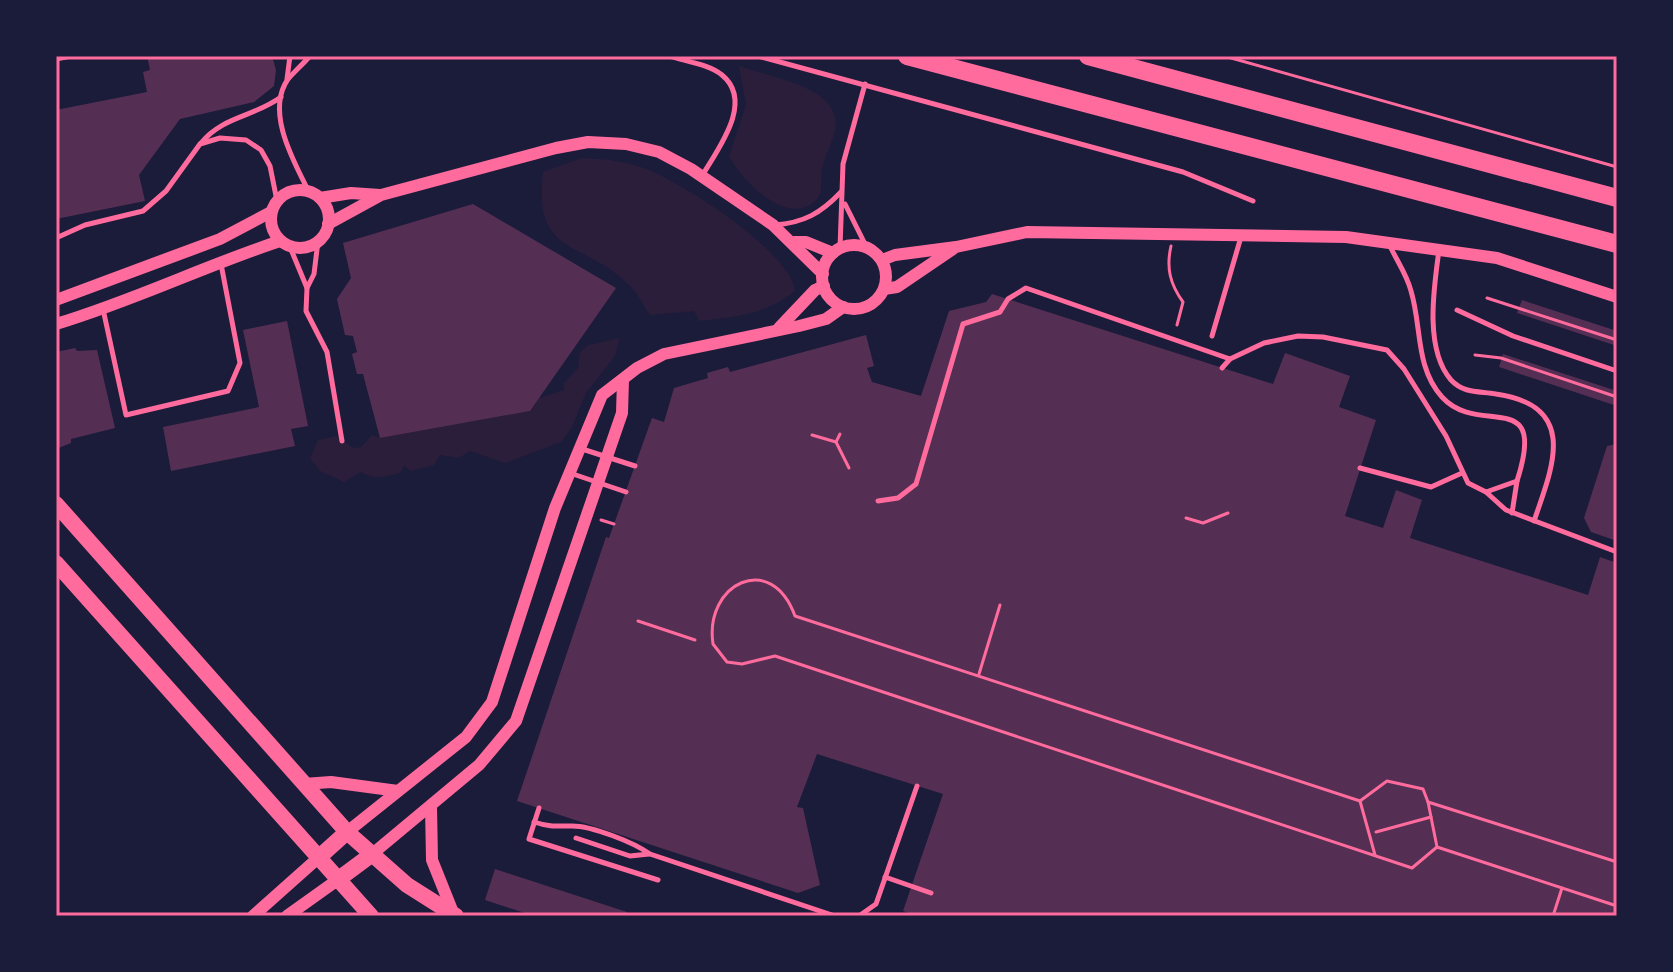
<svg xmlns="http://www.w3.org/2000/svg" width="1673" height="972" font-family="Montserrat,sans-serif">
	<rect width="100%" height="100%" fill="#1b1b3a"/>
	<!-- green -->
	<g fill="#2a1e3b">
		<path d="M739,66C762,74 808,83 825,100C830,105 835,114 836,121C837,135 825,154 822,169C820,177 824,191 817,199C789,230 741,180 729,156L746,105Z"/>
		<path d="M582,158C605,159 627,161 649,170C685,185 790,251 795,291C764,315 737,317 699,321L694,311L650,315C643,305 637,292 628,284C582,239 533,258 543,172Z"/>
		<path d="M620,338L615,356L586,393L571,429L561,442L505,463L470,451L459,458L440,455L434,465L411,471L404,466L400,473C385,477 374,480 361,472L344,482L320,471L310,458L318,440L337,436L353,448L361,447L372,435L380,438L529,411L539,398L564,390V383L578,368L580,352L588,345Z"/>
	</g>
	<!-- building -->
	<g fill="#542f53">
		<path d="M147,56H272L276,70L274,86L254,102L180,119L139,175L145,201L56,219V110L147,92L143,72L150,70Z"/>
		<path d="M473,204L616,288L530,411L380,438L363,374H357L352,354L357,352L353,336L345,335L337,299L351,278L343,243Z"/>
		<path d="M992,294L1273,384L1285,353L1350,376L1339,407L1376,420L1345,516L1383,528L1396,490L1422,500L1410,538L1588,595L1600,557L1617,563V916H918L903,911L943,794L817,754L797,807L803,808L820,885L798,893L517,801L606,537L609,538L652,418L664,422L674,388L708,378L707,373L728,367L730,372L866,335L874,366L867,368L872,382L921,396L949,311L986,302Z"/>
		<path d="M1522,300L1617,331V346L1517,313Z"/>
		<path d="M287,321L308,426L291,429L295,446L171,471L163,427L259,407L243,330Z"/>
		<path d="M75,348L77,351L97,350L115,428L71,439V443L56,449V352Z"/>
		<path d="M1503,354L1617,391V406L1499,367Z"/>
		<path d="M1617,444V541L1591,532L1584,518L1607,446Z"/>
		<path d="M495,869L627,912L626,916H534L485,900Z"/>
	</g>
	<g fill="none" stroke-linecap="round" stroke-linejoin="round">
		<!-- path -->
		<g stroke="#ff6b9d" stroke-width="3">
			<path d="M1224,56L1617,167"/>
			<path d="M1171,246C1166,268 1170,284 1183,302L1177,325"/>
			<path d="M1487,298L1617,340"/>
			<path d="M1475,355L1501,358L1617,397"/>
			<path d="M840,434L836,442L849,468"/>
			<path d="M812,435L836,442"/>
			<path d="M1186,518L1203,523L1228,513"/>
			<path d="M601,520L614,524"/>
			<path d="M638,621L695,640"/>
			<path d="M979,674L1000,605"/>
			<path d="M1360,801L1375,855"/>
			<path d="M1428,802L1423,789L1387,781L1360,801L795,616C771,550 704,584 713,644L727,662L742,664L775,656L1412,868L1437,847"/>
			<path d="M1376,832L1431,817"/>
			<path d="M1617,862L1428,802L1437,847L1617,906"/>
			<path d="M1553,916L1562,888"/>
		</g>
		<!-- service -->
		<g stroke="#ff6b9d" stroke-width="5">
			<path d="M669,56C684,61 709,64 722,75C755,102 717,150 702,176"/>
			<path d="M758,56L1183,172L1253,201"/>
			<path d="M56,59L71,56"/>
			<path d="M287,79L290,56"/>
			<path d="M201,143C223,116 254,117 281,97"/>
			<path d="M309,192C294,162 265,112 288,79C295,71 303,64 310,56"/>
			<path d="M845,204L867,248"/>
			<path d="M774,225C804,223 821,213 841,192"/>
			<path d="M56,238L85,225L143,211L166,191L200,144L220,138L246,140L261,150L270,166L277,201"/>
			<path d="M1390,246C1397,261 1407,275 1411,291C1422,327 1415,367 1442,397C1479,438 1548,385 1517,481L1486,492"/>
			<path d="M290,247L307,288L306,311L327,352L342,441"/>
			<path d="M840,248L843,164L865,84"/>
			<path d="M1439,250C1434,287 1424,349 1451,380C1464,394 1480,391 1496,394C1579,406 1553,466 1534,521"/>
			<path d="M307,288L314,274L318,241"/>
			<path d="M103,309L126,415L228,391L240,363L221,264"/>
			<path d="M1457,310L1513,336L1617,371"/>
			<path d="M1212,336L1241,237"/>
			<path d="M1222,368L1230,359"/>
			<path d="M579,448L635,466"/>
			<path d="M1360,468L1431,487L1462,473"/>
			<path d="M570,473L626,492"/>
			<path d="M878,501L898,498L916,484L963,324L1000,312L1008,299L1026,288L1230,359L1264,343L1298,336L1323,337L1387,350L1404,369L1446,436L1468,483L1486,492L1506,510L1617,552"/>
			<path d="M1512,513L1517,481"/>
			<path d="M539,808L529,839L658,880"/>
			<path d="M534,822C549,827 557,826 572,826C592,826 633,842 650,854L835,916"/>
			<path d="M576,838L630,856L649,854"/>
			<path d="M885,877L931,893"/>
			<path d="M859,916L876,904L917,786"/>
		</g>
		<!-- tertiary -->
		<g stroke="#ff6b9d" stroke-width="12">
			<circle cx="300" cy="219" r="29"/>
			<path d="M320,198L351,193L380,195"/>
			<path d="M328,224L381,195L556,148L588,142L626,144L659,152L691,169L773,225L823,274"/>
			<path d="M794,242H806L833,253"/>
			<circle cx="854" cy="277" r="32"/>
			<path d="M882,260L895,255L956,247L1027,232L1346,237L1497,258L1617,297"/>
			<path d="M884,289L897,287L953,249"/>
			<path d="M56,300L220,239L271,212"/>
			<path d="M56,324C133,301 204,266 280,241"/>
			<path d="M779,328L815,290L824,286"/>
			<path d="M304,784L331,782L398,791"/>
			<path d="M431,807L432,860L454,915"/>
			<path d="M347,832L466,737L492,702L555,508L602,395L637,368L664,354L799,326L826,319L843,307"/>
			<path d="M371,855L479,765L516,721L622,413L623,380"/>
			<path d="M253,916L317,859"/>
			<path d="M287,916L336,881"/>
		</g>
		<!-- primary -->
		<g stroke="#ff6b9d" stroke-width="16">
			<path d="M56,504L347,832L407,885L456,916"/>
			<path d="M56,563L371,916"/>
			<path d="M317,859L347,832"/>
			<path d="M336,881L371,855"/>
		</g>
		<!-- motorway -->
		<g stroke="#ff6b9d" stroke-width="18">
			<path d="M907,56L1617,244"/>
			<path d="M1088,56L1617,198"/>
		</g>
	</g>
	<!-- border -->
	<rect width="1673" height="972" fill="none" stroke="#1b1b3a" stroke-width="116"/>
	<rect x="58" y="58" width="1557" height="856" fill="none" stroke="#ff6b9d" stroke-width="3"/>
</svg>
